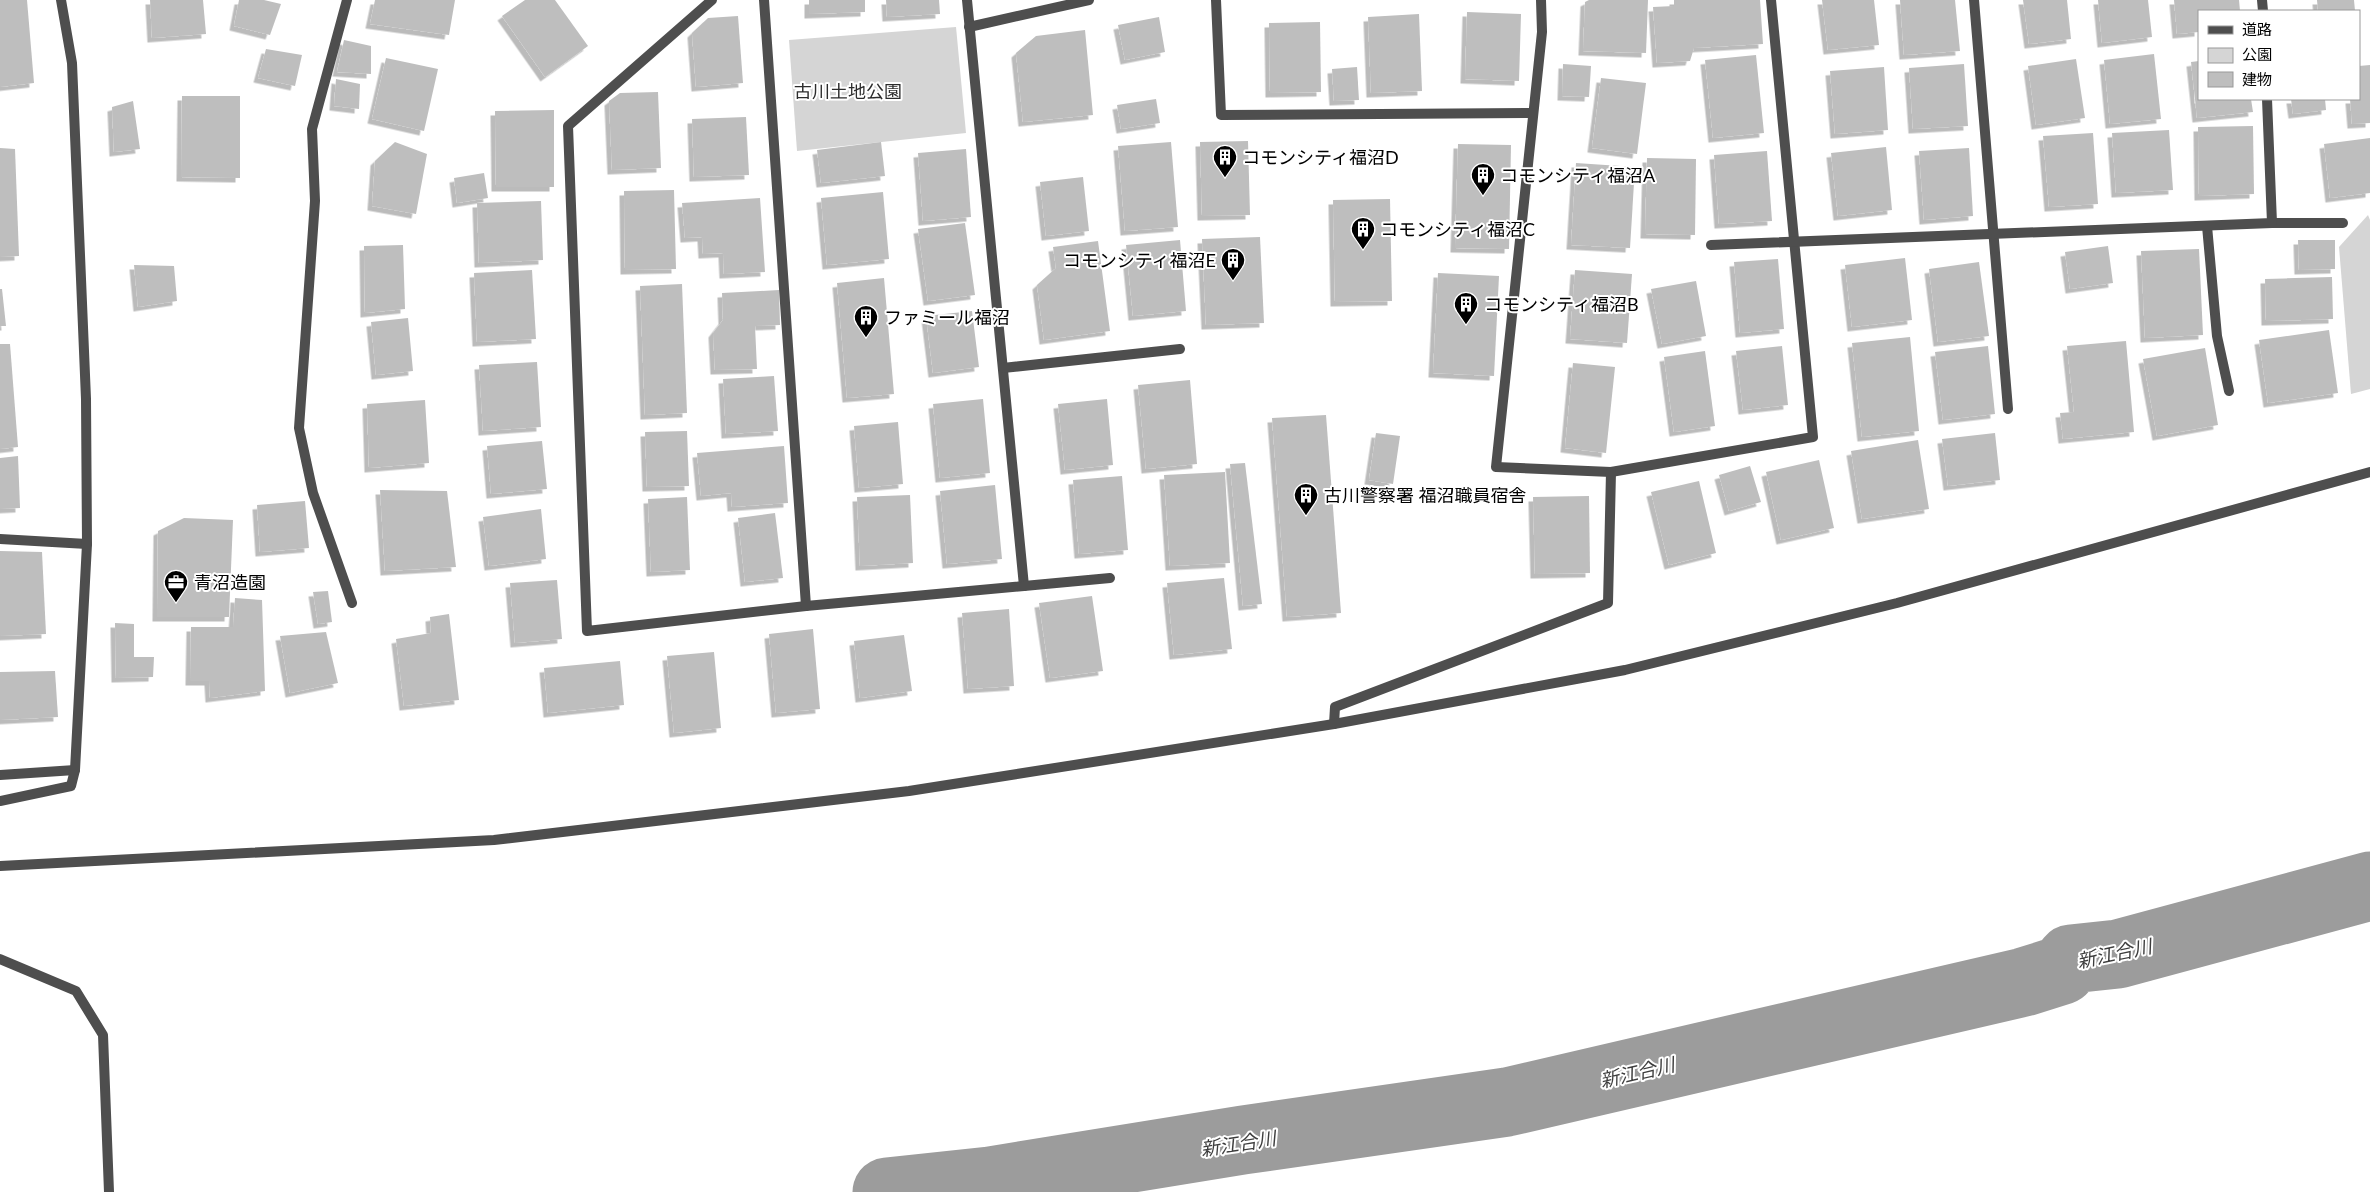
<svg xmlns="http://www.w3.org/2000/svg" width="2370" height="1192" font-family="Lato,'Noto Sans JP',sans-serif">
	<defs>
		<filter id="shadow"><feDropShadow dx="-4.5" dy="4.5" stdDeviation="0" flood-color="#0004"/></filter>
	</defs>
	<rect width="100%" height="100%" fill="#fff"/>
	<!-- green -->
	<g fill="#d5d5d5">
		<path d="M956,27L966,133L797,151L789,40Z"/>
		<path d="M2368,215L2370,220V389L2351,394L2339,247Z"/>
	</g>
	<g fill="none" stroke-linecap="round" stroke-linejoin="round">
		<!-- river -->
		<path stroke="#9c9c9c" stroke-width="69" d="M887,1192L990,1181L1243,1140L1507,1102L2024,982L2062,970L2071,959L2118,954L2370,886"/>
	</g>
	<!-- building -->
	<g fill="#bebebe" filter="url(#shadow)">
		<path d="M0,0H27L34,83L0,87Z"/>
		<path d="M150,0H203L206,34L152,38Z"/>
		<path d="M239,0H264L281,4L270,35L234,26Z"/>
		<path d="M375,0H455L449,35L370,24Z"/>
		<path d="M525,0H555L588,46L545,77L502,16Z"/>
		<path d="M809,0H865V12L809,14Z"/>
		<path d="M886,0H939L940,14L887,17Z"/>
		<path d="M1589,0H1648L1646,53L1583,51L1585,2Z"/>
		<path d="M1674,0H1760L1763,44L1694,48L1690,61L1657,63L1653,7L1674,6Z"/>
		<path d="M1822,0H1874L1879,45L1828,50Z"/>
		<path d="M1900,0H1955L1960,51L1904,55Z"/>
		<path d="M2023,0H2067L2071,39L2029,44Z"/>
		<path d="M2098,0H2148L2152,37L2102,43Z"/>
		<path d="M2174,0H2239L2240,11H2199V32L2177,34Z"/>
		<path d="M2317,0H2354L2355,11H2318Z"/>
		<path d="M1467,12L1521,14L1519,81L1465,79Z"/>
		<path d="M1419,14L1422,91L1371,93L1368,17Z"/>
		<path d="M738,16L743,83L696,87L692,33L708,18Z"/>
		<path d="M1159,17L1165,52L1125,60L1118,25Z"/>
		<path d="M1320,22L1321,92L1270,93L1269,23Z"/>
		<path d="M1085,30L1093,115L1023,122L1016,53L1036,36Z"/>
		<path d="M344,40L371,46V74L337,72Z"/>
		<path d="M266,49L302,55L295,86L258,78Z"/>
		<path d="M2154,54L2161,119L2110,124L2104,60Z"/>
		<path d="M1756,55L1764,133L1713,138L1705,60Z"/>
		<path d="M386,58L438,69L424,131L372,119Z"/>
		<path d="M2076,59L2085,118L2036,125L2028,66Z"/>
		<path d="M2199,61V99H2251L2253,112L2197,118L2191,62Z"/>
		<path d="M1563,64L1591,66L1589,97L1562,96Z"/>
		<path d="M1964,64L1968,126L1913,129L1909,68Z"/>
		<path d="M2370,65V123L2352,124L2350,99H2359V66Z"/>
		<path d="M1357,67L1359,100L1334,101L1332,69Z"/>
		<path d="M1884,67L1888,130L1835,134L1830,71Z"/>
		<path d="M1601,78L1646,83L1637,154L1592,148Z"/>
		<path d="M336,79L360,84L359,109L334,106Z"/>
		<path d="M658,92L661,168L612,170L609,101L620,93Z"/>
		<path d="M182,96H240V178L181,177Z"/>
		<path d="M1156,99L1160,123L1121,129L1117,105Z"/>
		<path d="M2291,99H2325L2326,110L2293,114Z"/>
		<path d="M133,101L140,149L114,152L112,107Z"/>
		<path d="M554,110V187H496L495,111Z"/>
		<path d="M746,117L749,175L694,177L692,119Z"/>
		<path d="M2253,126L2254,194L2199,196L2198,127Z"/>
		<path d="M2169,130L2173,190L2116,193L2112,133Z"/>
		<path d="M2093,133L2098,204L2049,207L2043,136Z"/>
		<path d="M2370,138V193L2330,198L2324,144Z"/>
		<path d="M1248,141L1250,215L1202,216L1200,142Z"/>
		<path d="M395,142L427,154L416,214L372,206L375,161Z"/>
		<path d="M881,142L885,176L821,183L817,150Z"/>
		<path d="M1171,142L1178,227L1125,231L1118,146Z"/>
		<path d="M1458,144L1511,145L1509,249L1455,248Z"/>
		<path d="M1886,147L1892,210L1838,216L1831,153Z"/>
		<path d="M0,148L15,149L19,256L0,257Z"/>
		<path d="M1969,148L1973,216L1924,220L1919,151Z"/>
		<path d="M966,149L971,217L923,221L918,153Z"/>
		<path d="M1767,151L1772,221L1719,224L1714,155Z"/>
		<path d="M1647,158L1696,159L1695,235L1645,234Z"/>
		<path d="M1576,163L1635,167L1630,248L1571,245Z"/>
		<path d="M484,173L488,198L457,203L454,178Z"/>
		<path d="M1083,177L1089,231L1046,236L1040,182Z"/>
		<path d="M674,190L676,269L625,270L624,191Z"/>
		<path d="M883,192L889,259L827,265L821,198Z"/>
		<path d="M760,198L765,272L724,274L723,253L703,254L702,237L685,238L682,203Z"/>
		<path d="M1390,199L1392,301L1335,302L1333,200Z"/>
		<path d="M541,201L543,260L479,263L477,203Z"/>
		<path d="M965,223L975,295L928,301L918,229Z"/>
		<path d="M1260,237L1264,323L1206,325L1202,239Z"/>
		<path d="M1180,240L1186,311L1133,316L1126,245Z"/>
		<path d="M2298,240H2335V269L2299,270Z"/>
		<path d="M1098,241L1110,331L1044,340L1037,285L1056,268L1053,247Z"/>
		<path d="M403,245L405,309L365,313L364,246Z"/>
		<path d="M2108,246L2113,283L2070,289L2065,252Z"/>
		<path d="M2199,249L2203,335L2145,338L2141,251Z"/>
		<path d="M1905,258L1912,320L1852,327L1845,265Z"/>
		<path d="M1778,259L1784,329L1740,333L1734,262Z"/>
		<path d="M1979,262L1989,336L1938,342L1929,269Z"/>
		<path d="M134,265L174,266L177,301L138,307Z"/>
		<path d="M532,270L536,339L477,342L474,273Z"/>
		<path d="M1575,270L1632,274L1627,343L1570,339Z"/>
		<path d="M1438,273L1499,276L1494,376L1433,373Z"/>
		<path d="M2332,277L2333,319L2266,321L2265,279Z"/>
		<path d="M884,278L894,394L847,398L837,283Z"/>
		<path d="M1696,281L1706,336L1662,344L1651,289Z"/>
		<path d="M682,284L687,413L645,415L640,286Z"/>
		<path d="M0,289H2L6,326H0Z"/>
		<path d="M779,290L780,325L755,326L757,369L715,370L713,333L723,320L722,293Z"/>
		<path d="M972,311L979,367L933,373L926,316Z"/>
		<path d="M408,318L413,371L376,375L371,322Z"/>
		<path d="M2329,330L2338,393L2268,403L2259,340Z"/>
		<path d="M1910,337L1919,431L1862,437L1852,343Z"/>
		<path d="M2126,341L2134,432L2063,439L2060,413L2074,412L2067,346Z"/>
		<path d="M0,344H10L18,447L0,449Z"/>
		<path d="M1782,346L1788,405L1743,410L1736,351Z"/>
		<path d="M1988,346L1995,414L1943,420L1935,352Z"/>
		<path d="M2205,348L2218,425L2157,436L2143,359Z"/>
		<path d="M1705,351L1715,426L1674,432L1664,357Z"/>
		<path d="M537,362L541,427L483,431L479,365Z"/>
		<path d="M1573,363L1615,367L1606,453L1565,448Z"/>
		<path d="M774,376L778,431L726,434L723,379Z"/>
		<path d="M1190,380L1197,464L1146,469L1138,385Z"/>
		<path d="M983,399L990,473L940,478L933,404Z"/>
		<path d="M1107,399L1113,465L1065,470L1058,404Z"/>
		<path d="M425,400L429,463L369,468L367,404Z"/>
		<path d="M1326,415L1341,613L1287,617L1272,418Z"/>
		<path d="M898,422L903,484L859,488L854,426Z"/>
		<path d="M687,431L689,486L647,487L645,432Z"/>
		<path d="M1376,433L1400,436L1393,484L1369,480Z"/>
		<path d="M1995,433L2000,480L1948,486L1942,439Z"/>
		<path d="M1918,440L1929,509L1862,519L1851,451Z"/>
		<path d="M542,441L547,489L491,494L487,446Z"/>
		<path d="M784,446L788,503L732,507L731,493L701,496L697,453Z"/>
		<path d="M18,456L20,508L0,509V458Z"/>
		<path d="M1819,460L1834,528L1781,540L1766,472Z"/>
		<path d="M1245,463L1262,604L1243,606L1230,464Z"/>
		<path d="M1750,466L1761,502L1729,511L1719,475Z"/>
		<path d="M1225,472L1230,563L1170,566L1164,475Z"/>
		<path d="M1122,476L1128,550L1079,554L1073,480Z"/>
		<path d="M1699,481L1716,553L1669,565L1651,492Z"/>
		<path d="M995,485L1002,559L947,564L940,491Z"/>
		<path d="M380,490L447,491L456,567L385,571Z"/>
		<path d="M910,495L913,563L860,566L857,497Z"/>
		<path d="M1589,496L1590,573L1535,574L1533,497Z"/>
		<path d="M687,497L690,570L651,572L648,499Z"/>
		<path d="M305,501L309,548L260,552L257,505Z"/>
		<path d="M541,509L546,559L489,566L483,517Z"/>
		<path d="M775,513L783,578L745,582L738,518Z"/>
		<path d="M184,518L233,520L229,617H157L158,531Z"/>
		<path d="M0,551L42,552L46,634L0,636Z"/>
		<path d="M1224,578L1232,649L1174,655L1167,583Z"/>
		<path d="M557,580L562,639L515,643L510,583Z"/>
		<path d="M328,591L332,622L318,624L313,592Z"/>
		<path d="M1092,596L1103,671L1050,678L1039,603Z"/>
		<path d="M235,598L262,600L265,691L210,698L209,681H190L191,627H233Z"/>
		<path d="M1009,609L1014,686L968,689L962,613Z"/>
		<path d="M449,614L459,700L404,706L396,639L431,633L430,617Z"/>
		<path d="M115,623L134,624V657H154L153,677L116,678Z"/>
		<path d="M813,629L820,709L776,713L769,634Z"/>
		<path d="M326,632L338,683L290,693L280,636Z"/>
		<path d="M904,635L912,691L860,698L854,641Z"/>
		<path d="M714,652L721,728L674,733L667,656Z"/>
		<path d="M620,661L624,705L548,713L544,668Z"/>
		<path d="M55,671L58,717L0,720V672Z"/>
	</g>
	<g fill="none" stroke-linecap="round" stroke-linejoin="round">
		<!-- street -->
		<g stroke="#4e4e4e" stroke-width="10">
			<path d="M347,0L312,129L315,201L299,428L313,493L352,603"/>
			<path d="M712,0L568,126L587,631L806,606L1024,586L967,0"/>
			<path d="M764,0L806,606"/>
			<path d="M1216,0L1221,115L1533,113"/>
			<path d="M1541,0L1542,32L1496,467L1611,472L1813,437L1771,0"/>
			<path d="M1974,0L2008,409"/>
			<path d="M2262,0L2263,11"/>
			<path d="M969,27L1089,0"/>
			<path d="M2272,223H2343"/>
			<path d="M2207,226L2217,336L2229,391"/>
			<path d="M1711,245L2272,223L2267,99"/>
			<path d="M1003,368L1180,349"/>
			<path d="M0,539L87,544"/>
			<path d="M1024,586L1110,578"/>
			<path d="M1334,724L1335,707L1608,603L1611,472"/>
			<path d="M0,775L75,770"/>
			<path d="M0,801L71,786L75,770L87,544L86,399L72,63L61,0"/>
			<path d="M0,866L494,840L909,791L1334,724L1625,670L1897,603L2370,472"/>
			<path d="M0,959L76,991L103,1035L109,1192"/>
		</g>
	</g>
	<!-- icons -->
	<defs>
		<g id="building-pin" transform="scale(1.25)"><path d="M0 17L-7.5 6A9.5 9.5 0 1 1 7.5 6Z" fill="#000" stroke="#fff"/><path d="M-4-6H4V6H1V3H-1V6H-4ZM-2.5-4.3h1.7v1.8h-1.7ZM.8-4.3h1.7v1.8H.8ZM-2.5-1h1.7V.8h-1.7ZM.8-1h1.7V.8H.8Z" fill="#fff"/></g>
		<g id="office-pin" transform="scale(1.25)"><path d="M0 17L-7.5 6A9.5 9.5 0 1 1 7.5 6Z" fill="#000" stroke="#fff"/><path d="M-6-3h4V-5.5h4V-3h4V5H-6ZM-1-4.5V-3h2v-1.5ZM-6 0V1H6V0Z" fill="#fff"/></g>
	</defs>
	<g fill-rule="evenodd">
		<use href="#building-pin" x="1225" y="157"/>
		<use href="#building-pin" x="1483" y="175"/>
		<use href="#building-pin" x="1363" y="229"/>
		<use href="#building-pin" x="1233" y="260"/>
		<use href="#building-pin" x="1466" y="304"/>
		<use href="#building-pin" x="866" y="317"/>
		<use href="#building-pin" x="1306" y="495"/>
		<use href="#office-pin" x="176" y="582"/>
	</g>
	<g text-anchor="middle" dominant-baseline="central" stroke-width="4" stroke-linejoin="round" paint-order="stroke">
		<!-- park labels -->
		<g font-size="18" fill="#2c2c2c" stroke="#fff">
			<text x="848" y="91">古川土地公園</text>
		</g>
		<!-- poi labels -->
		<g font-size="18" fill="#000" stroke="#fff" text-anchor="start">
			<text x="1242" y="157">コモンシティ福沼D</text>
			<text x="1500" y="175">コモンシティ福沼A</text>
			<text x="1380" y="229">コモンシティ福沼C</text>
			<text x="1216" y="260" text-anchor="end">コモンシティ福沼E</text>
			<text x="1484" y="304">コモンシティ福沼B</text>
			<text x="884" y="317">ファミール福沼</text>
			<text x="1324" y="495">古川警察署 福沼職員宿舎</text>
			<text x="194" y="582">青沼造園</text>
		</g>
		<!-- water labels -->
		<g font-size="19" font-style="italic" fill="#3d3d3d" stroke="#fff">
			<text transform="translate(2114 953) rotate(-12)">新江合川</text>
			<text transform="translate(1637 1072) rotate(-13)">新江合川</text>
			<text transform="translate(1238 1143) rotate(-9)">新江合川</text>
		</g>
	</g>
	<!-- legend -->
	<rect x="2198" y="10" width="162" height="90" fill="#ffffff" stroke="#999999"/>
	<rect x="2208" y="26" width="25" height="8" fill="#4e4e4e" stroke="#999999"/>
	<text x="2242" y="35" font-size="15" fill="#000000">道路</text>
	<rect x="2208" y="48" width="25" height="15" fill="#d5d5d5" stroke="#999999"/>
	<text x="2242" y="60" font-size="15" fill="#000000">公園</text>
	<rect x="2208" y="72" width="25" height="15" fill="#bebebe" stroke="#999999"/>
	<text x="2242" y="85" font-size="15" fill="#000000">建物</text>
</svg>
